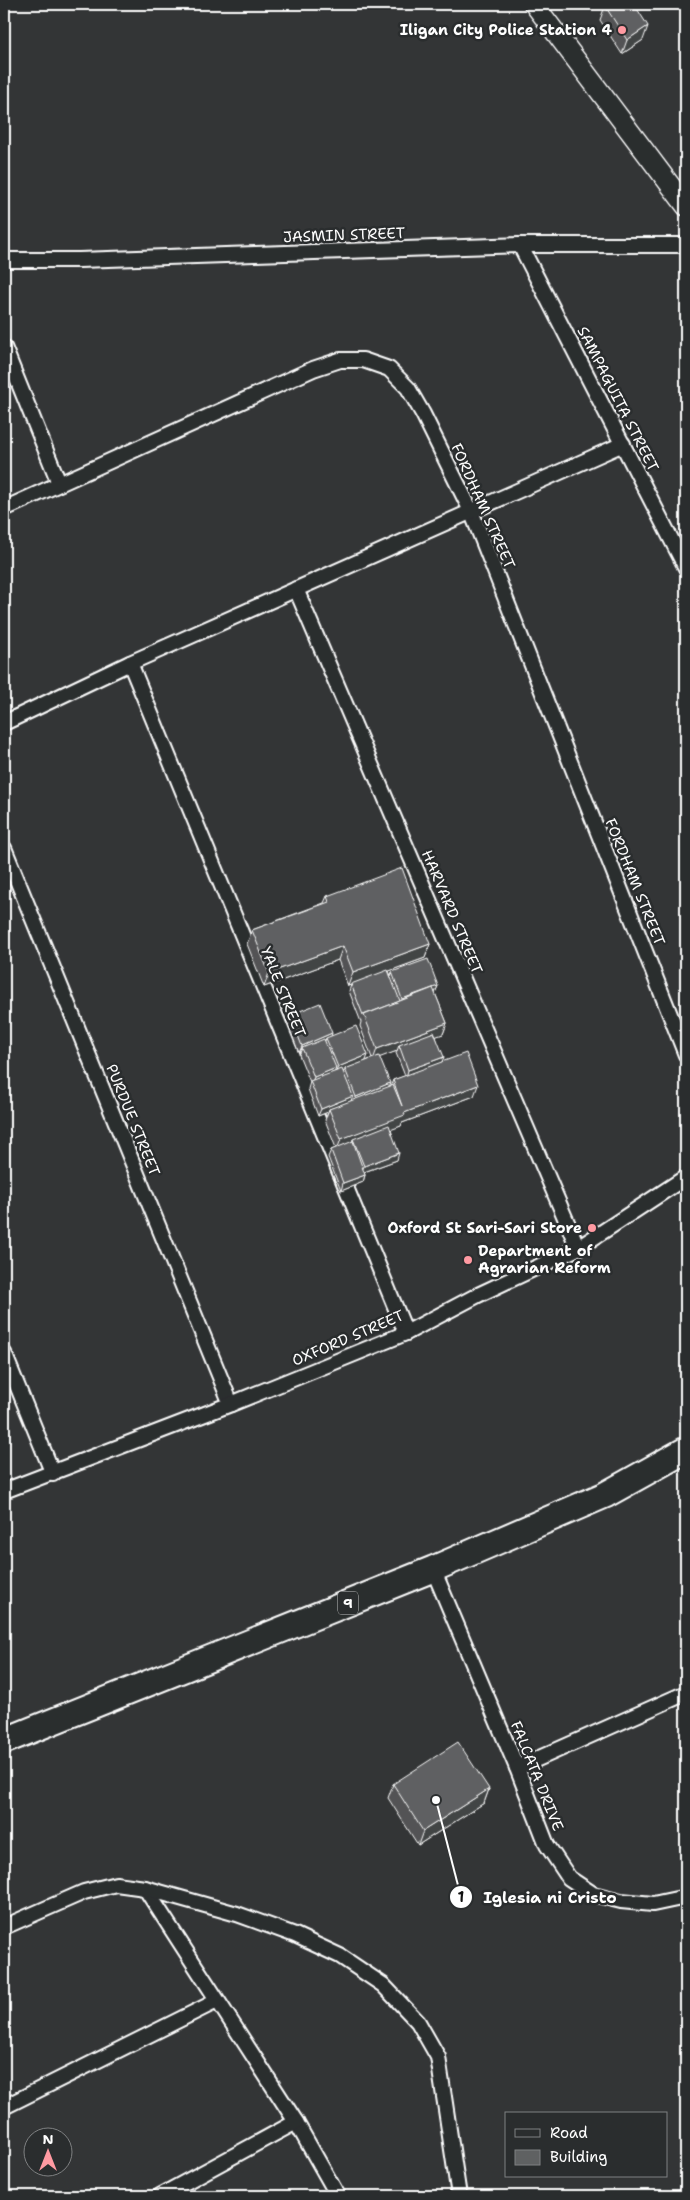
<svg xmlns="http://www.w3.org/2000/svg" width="690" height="2200" font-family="'Shantell Sans',sans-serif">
	<rect width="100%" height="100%" fill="#333536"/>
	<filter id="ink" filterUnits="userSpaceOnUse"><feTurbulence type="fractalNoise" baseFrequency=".02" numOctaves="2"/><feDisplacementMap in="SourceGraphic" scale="10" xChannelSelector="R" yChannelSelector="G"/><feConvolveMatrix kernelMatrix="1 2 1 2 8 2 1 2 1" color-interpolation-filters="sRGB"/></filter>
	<g filter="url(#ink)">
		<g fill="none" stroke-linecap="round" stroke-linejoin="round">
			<!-- street casing -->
			<g stroke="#fff" stroke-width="18">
				<g id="street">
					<path d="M520,245L686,568"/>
					<path d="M4,260H79L520,245H686"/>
					<path d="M4,347L59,483"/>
					<path d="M4,509L313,369L340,360H363L389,369L408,388L423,414L471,511L686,1055"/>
					<path d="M296,589L578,1248"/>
					<path d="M130,663L406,1333"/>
					<path d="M4,723L130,663L623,444"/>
					<path d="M4,848L231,1404"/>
					<path d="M4,1353L53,1474"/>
					<path d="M4,1491L231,1404L406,1333L478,1295L578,1248L686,1177"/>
					<path d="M433,1569L517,1768L547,1845L569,1878L593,1894L621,1901L653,1904L686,1897"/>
					<path d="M517,1768L686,1693"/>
					<path d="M145,1888L296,2122L338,2196"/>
					<path d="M4,1927L84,1892L116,1884L145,1888L237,1914L295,1935L340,1956L383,1985L418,2022L438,2057L459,2196"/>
					<path d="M4,2107L217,2001"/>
					<path d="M160,2196L296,2122"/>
				</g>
			</g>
			<!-- secondary casing -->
			<g stroke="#fff" stroke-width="22">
				<path id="secondary" d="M534,4L686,206"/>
			</g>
			<!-- highway casing -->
			<g stroke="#fff" stroke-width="29">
				<path id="highway" d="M4,1741L433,1569L605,1495L686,1450"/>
			</g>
			<!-- street -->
			<use href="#street" stroke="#2a2d2e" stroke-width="14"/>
			<!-- secondary -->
			<use href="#secondary" stroke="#2a2d2e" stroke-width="19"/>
			<!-- highway -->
			<use href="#highway" stroke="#2a2d2e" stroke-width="25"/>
		</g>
		<!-- wall -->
		<g fill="#525354" stroke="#fff" fill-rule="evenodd">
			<path d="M605,6L643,40L622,54L600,20Z"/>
			<path d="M327,896L430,944L425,958L389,971L391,976L392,972L438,986L435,993L447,1023L443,1034L436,1036L442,1062L474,1096L402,1123L401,1126L391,1129L397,1160L364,1172L365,1175L363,1182L341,1191L328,1157L331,1150L336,1148L325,1120L328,1112L318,1116L308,1089L310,1082L299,1055L300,1053H299L287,1022L290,1015L331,1036L366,1061L372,1058L360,1026L361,1022L349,991L351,985L348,986L338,960L264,987L247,944L252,930L324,903ZM397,1051L396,1053L405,1076L393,1080L390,1087H388L379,1057Z"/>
			<path d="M393,1784L489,1789L484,1803L418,1845L388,1798Z"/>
		</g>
		<!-- shaded-wall -->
		<g fill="#424445" stroke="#fff">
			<path d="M648,26L643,40L622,54L627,40Z"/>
			<path d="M430,944L425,958L348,986L353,972Z"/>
			<path d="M343,946L338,960L264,987L269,973Z"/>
			<path d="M438,986L435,993L400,1006L402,999Z"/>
			<path d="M447,1023L443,1034L400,1049L399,1045L397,1051L373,1060L377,1049Z"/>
			<path d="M332,1033L330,1041L326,1038L324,1043L302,1048L300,1053H299L302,1046Z"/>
			<path d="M368,1055L365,1063L345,1069V1071L335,1074L338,1067Z"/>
			<path d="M444,1057L441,1064L406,1078L408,1070Z"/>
			<path d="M336,1068L333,1076L311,1084L314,1077Z"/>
			<path d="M390,1083L387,1091L354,1104L356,1097Z"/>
			<path d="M478,1085L474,1096L402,1123L401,1126L355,1143L353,1139L352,1144L337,1150L341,1139L404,1113Z"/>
			<path d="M353,1096L350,1103L329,1109L328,1112L318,1116L321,1109Z"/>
			<path d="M399,1153L397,1160L361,1173L364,1166Z"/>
			<path d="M365,1175L363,1182L341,1191L343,1183Z"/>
			<path d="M489,1789L484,1803L418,1845L423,1831Z"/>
		</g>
		<!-- building -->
		<g fill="#5f6162" stroke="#fff">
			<path d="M608,4H634L648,26L627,40L605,6Z"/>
			<path d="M402,868L430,944L353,972L343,946L269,973L252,930L329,902L327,896Z"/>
			<path d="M428,959L438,986L402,999L392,972Z"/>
			<path d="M388,970L400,1001L363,1015L351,984Z"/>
			<path d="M433,988L447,1023L377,1049L364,1015Z"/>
			<path d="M320,1003L332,1033L302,1046L290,1015Z"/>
			<path d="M356,1026L368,1055L338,1067L326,1038Z"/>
			<path d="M434,1032L444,1057L408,1070L399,1045Z"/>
			<path d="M324,1039L336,1068L314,1077L302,1048Z"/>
			<path d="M466,1053L478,1085L404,1113L405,1115L341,1139L329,1109L393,1085L402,1106L393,1080Z"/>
			<path d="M379,1056L390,1083L356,1097L345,1069Z"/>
			<path d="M342,1069L353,1096L321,1109L310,1081Z"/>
			<path d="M389,1125L399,1153L364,1166L353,1139Z"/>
			<path d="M353,1141L365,1175L343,1183L331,1150Z"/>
			<path d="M458,1742L489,1789L423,1831L393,1784Z"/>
		</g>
	</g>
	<!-- markers -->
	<g fill="#ff9aa2" stroke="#2a2d2e" stroke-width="2">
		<circle cx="622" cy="30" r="5"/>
		<circle cx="592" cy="1228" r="5"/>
		<circle cx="468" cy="1260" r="5"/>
	</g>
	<g text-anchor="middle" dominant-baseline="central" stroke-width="5" stroke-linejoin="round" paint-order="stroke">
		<!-- shield labels -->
		<rect fill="#2a2d2e" stroke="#bfc0c0" stroke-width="1" x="338" y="1591.5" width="20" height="23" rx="4"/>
		<g font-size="14" font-weight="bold" fill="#fff">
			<text x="348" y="1603">9</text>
		</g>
		<!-- poi labels -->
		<g font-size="15" font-weight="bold" fill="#fff" stroke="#2a2d2e" text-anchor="end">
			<text x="612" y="30">Iligan City Police Station 4</text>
			<text x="582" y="1228">Oxford St Sari-Sari Store</text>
			<text x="478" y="1251" text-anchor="start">Department of<tspan x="478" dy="17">Agrarian Reform</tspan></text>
		</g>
		<!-- street labels -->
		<g font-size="15" fill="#fff" stroke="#2a2d2e">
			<text transform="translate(344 235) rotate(-2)">JASMIN STREET</text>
			<text transform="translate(618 399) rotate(63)">SAMPAGUITA STREET</text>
			<text transform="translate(483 506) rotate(66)">FORDHAM STREET</text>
			<text transform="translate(635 882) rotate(68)">FORDHAM STREET</text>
			<text transform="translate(452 912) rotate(67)">HARVARD STREET</text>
			<text transform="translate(283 992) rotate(68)">YALE STREET</text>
			<text transform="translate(133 1120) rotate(68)">PURDUE STREET</text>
			<text transform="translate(348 1338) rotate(-23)">OXFORD STREET</text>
			<text transform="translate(537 1776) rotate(68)">FALCATA DRIVE</text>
		</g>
	</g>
	<!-- callouts -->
	<path fill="none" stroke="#fff" stroke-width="2" d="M436 1800L461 1897"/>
	<g fill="#fff" stroke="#2a2d2e" stroke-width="2">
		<circle cx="436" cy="1800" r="5"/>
		<circle cx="461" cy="1897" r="12"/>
	</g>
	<g font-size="15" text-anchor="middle" font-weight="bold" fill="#111">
		<text x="461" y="1902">1</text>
	</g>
	<g font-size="16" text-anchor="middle" font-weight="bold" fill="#fff" stroke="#2a2d2e" stroke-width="5" stroke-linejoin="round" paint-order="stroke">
		<text x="550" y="1903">Iglesia ni Cristo</text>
	</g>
	<!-- margin -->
	<rect width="690" height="2200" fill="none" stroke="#2a2d2e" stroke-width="20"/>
	<rect x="10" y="10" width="670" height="2180" fill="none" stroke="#fff" stroke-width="2" filter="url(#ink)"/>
	<!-- legend -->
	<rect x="505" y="2112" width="162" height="65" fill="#2a2d2e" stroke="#7f8182"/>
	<rect x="515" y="2129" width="25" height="8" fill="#2a2d2e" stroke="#7f8182"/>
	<text x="550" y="2138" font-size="15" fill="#ffffff">Road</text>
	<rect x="515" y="2150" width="25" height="15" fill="#5f6162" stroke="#7f8182"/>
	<text x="550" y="2162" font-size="15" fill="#ffffff">Building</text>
	<!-- north arrow -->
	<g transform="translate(48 2152)"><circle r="24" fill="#2a2d2e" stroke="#7f8182"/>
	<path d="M0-4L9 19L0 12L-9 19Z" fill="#ff9aa2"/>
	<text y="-8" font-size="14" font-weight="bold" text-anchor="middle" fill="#ffffff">N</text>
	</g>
</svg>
